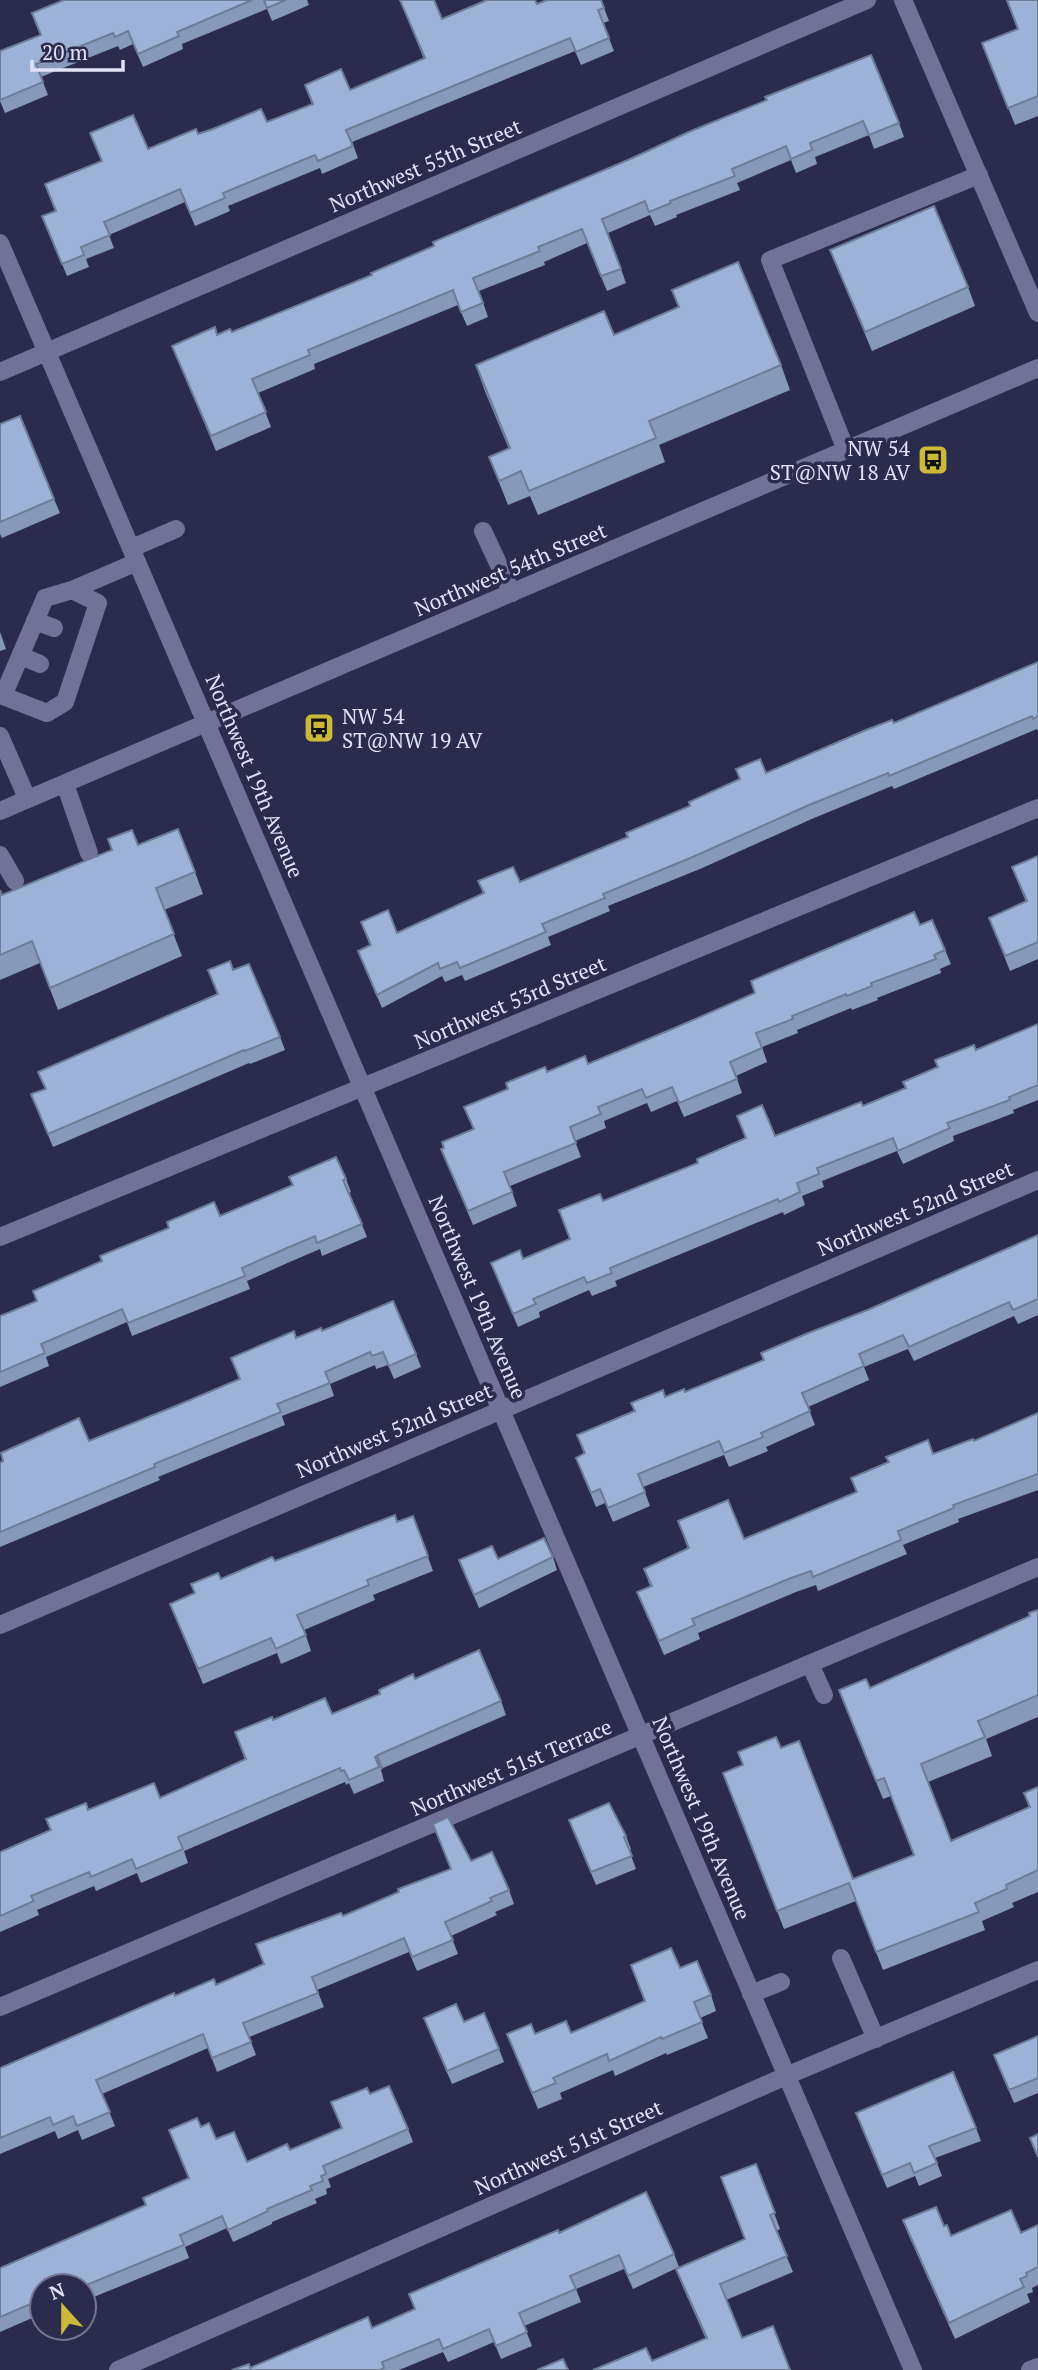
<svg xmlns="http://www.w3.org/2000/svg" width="1038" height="2370" font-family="'PT Serif',serif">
	<rect width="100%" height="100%" fill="#2b2c4d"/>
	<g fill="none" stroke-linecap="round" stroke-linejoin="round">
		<!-- service -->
		<g stroke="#707298" stroke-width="18">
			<path d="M846,450L770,260L979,175"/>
			<path d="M483,531L512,593"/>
			<path d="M132,548L176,529"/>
			<path d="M72,590L98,603L65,702L47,713L3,696L45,598L72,590L137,562"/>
			<path d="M35,621L54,628"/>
			<path d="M21,656L40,664"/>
			<path d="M0,736L27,798"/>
			<path d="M65,784L89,853"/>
			<path d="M0,855L15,881"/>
			<path d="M810,1664L824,1695"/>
			<path d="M841,1958L876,2039"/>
			<path d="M751,1994L781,1982"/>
		</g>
		<!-- minor -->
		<g stroke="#707298" stroke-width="18">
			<path d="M903,0L1038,313"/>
			<path d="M0,243L913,2370"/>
			<path d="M0,372L867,0"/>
			<path d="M0,1237L1038,808"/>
			<path d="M0,1625L1038,1180"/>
			<path d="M0,2007L1038,1567"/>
			<path d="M118,2370L786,2076L1038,1970"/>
			<path d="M1030,2370L1038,2367"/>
		</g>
		<!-- secondary -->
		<path stroke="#707298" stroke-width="18" d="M0,811L1038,368"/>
	</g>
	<!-- wall -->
	<g fill="#8699b9">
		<path d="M64,0H307L309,5L272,21L267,9L182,44L183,49L143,67L133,44L120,50L118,46L41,77L48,95L5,113L0,101V51L40,35Z"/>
		<path d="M400,0L442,19L537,4L601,0L609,21L603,23L614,51L581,65L575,51L352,142L358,158L322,174L320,168L228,206L230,211L195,226L185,202L109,235L114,248L86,259L89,267L67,276L42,216L55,211L45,184L102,161L90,133L148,149L198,134L267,122L312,104L305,85L350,90L424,59Z"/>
		<path d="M1006,0H1038V116L1015,125L982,43L1018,29Z"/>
		<path d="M767,101L899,123L904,137L874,149L869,135L815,157L817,164L796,173L791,160L737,183L740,190L676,215L677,217L655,226L650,215L608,233L626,283L607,291L587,243L544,262L545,265L479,291L488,317L467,326L458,305L314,364L315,369L258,393L271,427L216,451L172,346L217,335L232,332L372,275Z"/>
		<path d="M830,250L968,287L975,306L872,351Z"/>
		<path d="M672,290L781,365L790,390L659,445L665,462L538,515L530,496L508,505L489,457L509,449L484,389L476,365L614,335L679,307Z"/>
		<path d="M0,424L54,499L60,513L2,538L0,534Z"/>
		<path d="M0,632L6,649L0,651Z"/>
		<path d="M1038,662V731L1037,729L894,789L892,786L814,818L700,869L608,906L610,911L548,937L551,945L465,981L462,975L445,982L442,976L382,1008L358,951L370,946L361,922L397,933L483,893L478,881L520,882L627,837L766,773L894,723Z"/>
		<path d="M138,845L195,872L203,894L164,910L182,956L58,1010L40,963L0,980V890L2,895Z"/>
		<path d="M1038,856V959L1010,971L989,918L1026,902L1012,867Z"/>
		<path d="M920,925L945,950L951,964L940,969L941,973L877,998L878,1000L852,1010L851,1008L797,1030L798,1033L762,1047L767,1062L736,1076L742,1093L684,1117L677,1101L651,1112L647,1103L604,1121L606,1128L575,1141L581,1157L510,1186L517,1206L473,1225L441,1149L444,1148L442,1142L473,1129L464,1107L547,1072L588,1064Z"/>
		<path d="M233,970L280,1037L285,1050L250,1064L249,1063L53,1147L31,1094L45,1089L38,1072L218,995Z"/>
		<path d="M1038,1024V1100L1013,1110L1014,1113L953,1136L954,1141L903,1164L897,1151L822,1181L824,1187L802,1196L805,1205L784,1215L783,1212L615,1281L617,1286L592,1296L589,1290L539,1312L540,1317L518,1327L491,1263L523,1259L570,1239L603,1201L698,1163L746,1138L737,1116L775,1136L863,1106L906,1088L903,1082Z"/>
		<path d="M346,1179L351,1192L349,1193L367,1237L322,1256L320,1249L292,1261L247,1281L250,1289L132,1336L127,1322L46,1357L49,1366L0,1387V1316L37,1301L33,1291L220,1216Z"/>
		<path d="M1038,1235V1315L1018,1324L1014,1316L914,1361L908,1349L864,1367L869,1380L808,1407L815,1425L766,1447L768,1451L729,1467L724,1455L643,1487L650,1506L613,1522L605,1503L596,1507L576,1458L584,1454L577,1435L665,1397L685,1392L763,1360L870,1309Z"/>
		<path d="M322,1331L416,1354L421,1367L394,1379L388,1365L376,1369L375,1365L330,1384L334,1396L282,1416L285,1425L158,1477L160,1480L0,1547V1463L89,1441L178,1405L239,1379L231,1358Z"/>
		<path d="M1038,1413V1490L958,1519L959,1522L903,1545L907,1554L818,1591L816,1585L796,1592L698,1633L700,1639L664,1655L637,1592L650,1586L644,1569L688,1549L678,1521L744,1539L856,1492L851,1478L974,1441Z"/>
		<path d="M413,1516L433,1571L373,1595L375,1600L304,1630L311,1651L281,1664L277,1653L203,1684L170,1604L195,1593L191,1584L221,1579Z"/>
		<path d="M553,1557L557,1570L479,1608L459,1560Z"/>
		<path d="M1038,1610V1717L986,1739L992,1756L928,1782L951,1841L1029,1807L1024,1793L1038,1787V1892L1012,1903L1014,1907L982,1921L985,1930L883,1970L856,1901L784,1929L730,1791L781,1748L853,1879L914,1855L891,1796L883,1799L839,1690L870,1688L1030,1616Z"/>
		<path d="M415,1679L501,1701L506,1715L383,1768L381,1770L384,1781L354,1794L349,1783L346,1785L345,1782L184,1851L188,1863L141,1883L137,1873L96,1891L94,1886L37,1910L39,1915L0,1932V1852L50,1830L46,1819L88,1810L160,1798L245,1760L235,1732L273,1720L332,1714Z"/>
		<path d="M569,1820L626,1836L631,1849L629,1850L636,1869L596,1885Z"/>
		<path d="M471,1861L509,1890L514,1904L495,1912L497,1915L451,1936L458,1954L417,1971L409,1952L317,1990L324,2007L249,2037L256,2055L217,2072L208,2048L102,2094L115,2126L82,2140L78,2130L58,2139L55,2131L0,2154V2068L175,1996L216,1985L264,1965L256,1944L343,1916Z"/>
		<path d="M631,1965L680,1968L711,1995L716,2011L700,2018L708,2038L667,2055L666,2053L615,2076L613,2070L560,2093L562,2099L538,2109L507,2034L571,2033L645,2001Z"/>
		<path d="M424,2018L464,2022L499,2049L504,2062L452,2084Z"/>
		<path d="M1038,2036V2093L1014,2103L994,2055Z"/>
		<path d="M370,2094L408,2129L413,2142L328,2179L331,2187L326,2189L327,2194L315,2199L317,2203L272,2222V2224L233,2242L227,2228L185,2247L189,2258L84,2301V2286H42V2318L39,2315L0,2332V2268L145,2206L189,2178L201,2127L216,2139L247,2162L290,2150L342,2128L331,2102Z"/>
		<path d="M856,2113L976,2128L981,2141L935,2158L942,2176L919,2186L915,2176L887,2188Z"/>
		<path d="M756,2164L780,2229L776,2231L793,2272L726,2300L742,2338L652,2361L706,2339L682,2285L676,2269L745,2239Z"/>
		<path d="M903,2220L944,2226L951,2236L1021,2233L1038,2225V2285L1032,2288L1033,2292L1027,2294L1030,2302L955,2339L909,2236Z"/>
		<path d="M559,2233L674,2254L679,2267L633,2289L624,2269L576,2289L581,2302L524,2326L532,2346L501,2359L494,2342L448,2362L443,2352L399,2370H232L250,2368L372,2328L415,2309L409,2294Z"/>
	</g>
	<!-- shaded-wall -->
	<path fill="#6d7d96" d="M378,1755L383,1768L381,1770L375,1757Z"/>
	<!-- building -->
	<g fill="#9cb2d7" stroke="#6d7d96" stroke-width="2">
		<path d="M64,0H252L177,32L179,36L138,54L128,31L115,37L113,33L36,64L43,82L0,100V51L41,35L32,13Z"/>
		<path d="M264,0H286L267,8Z"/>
		<path d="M400,0H434L442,19L487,0H535L537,4L547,0H601L604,8L598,10L609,38L576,52L570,38L346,130L353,146L318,161L315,155L223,193L225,198L190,213L180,189L104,222L110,235L81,247L84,255L62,264L42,216L56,211L45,184L102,161L90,133L133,115L148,149L196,129L198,134L213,129L261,109L267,122L313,104L305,85L341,69L350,90L425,58Z"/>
		<path d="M1007,0H1038V96L1008,108L982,43L1018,29Z"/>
		<path d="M871,55L899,123L869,135L863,121L810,143L812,150L791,159L786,146L732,169L735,176L670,201L671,203L649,212L645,201L602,219L621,269L601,276L582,229L538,247L540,251L473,278L483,303L461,312L453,290L308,350L310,355L252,379L266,412L211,436L172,346L215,327L217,335L230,329L232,332L372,275L371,273L434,246L433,242L628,160L691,131L767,100L765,97Z"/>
		<path d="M934,206L968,287L865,332L830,250Z"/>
		<path d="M738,262L781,365L649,421L656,438L529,491L521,471L499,481L489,457L510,448L476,365L604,311L614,335L679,307L672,290Z"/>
		<path d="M20,416L54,499L0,522V424Z"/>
		<path d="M1038,662V716L1033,719L1032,716L889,776L888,773L809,805L695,856L603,894L605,898L542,924L546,932L460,968L457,962L440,969L438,963L377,995L358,951L371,945L361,922L388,910L397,933L484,893L478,881L513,867L520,882L628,837L626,833L690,806L689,802L740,779L736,769L760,759L766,773L866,730L892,720L894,723Z"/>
		<path d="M178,829L195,872L156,888L174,934L50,988L32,941L0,955V890L2,895L112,850L108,839L132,830L138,845Z"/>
		<path d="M1038,856V942L1005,956L989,918L1027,901L1012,867Z"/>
		<path d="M914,912L920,925L932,920L945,950L934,955L936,959L871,983L872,986L847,996L846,994L792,1016L793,1019L756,1033L762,1048L730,1062L737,1079L679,1103L672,1087L646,1098L642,1089L598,1107L601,1114L570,1127L576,1143L504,1172L512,1192L468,1211L441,1149L444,1148L442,1142L474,1129L464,1107L508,1089L506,1083L545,1067L547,1072L585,1056L588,1064L677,1027L755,993L751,981Z"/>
		<path d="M230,961L233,970L249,964L280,1037L245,1051L244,1050L48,1134L31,1094L46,1089L38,1072L218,994L208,970Z"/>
		<path d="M1038,1024V1085L1009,1097L1010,1100L947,1123L950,1128L898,1151L893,1138L817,1168L819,1174L797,1183L800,1192L779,1202L778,1199L610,1268L612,1273L587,1283L584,1277L533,1299L536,1304L513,1314L491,1263L520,1250L523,1259L570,1239L559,1210L600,1194L603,1201L698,1163L697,1159L746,1138L737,1116L762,1105L775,1136L861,1102L863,1106L906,1088L903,1082L938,1067L935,1060L974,1045L976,1050Z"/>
		<path d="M336,1157L346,1179L343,1180L362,1224L317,1243L315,1236L287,1248L242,1268L245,1276L128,1323L122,1309L41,1344L45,1353L0,1372V1316L37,1301L33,1291L102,1261L100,1256L169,1228L167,1222L214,1202L220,1216L293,1185L289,1177Z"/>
		<path d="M1038,1235V1299L1013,1310L1009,1302L909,1347L903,1335L859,1354L864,1366L802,1393L810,1411L761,1433L763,1437L724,1453L719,1441L638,1474L645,1492L608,1508L600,1489L591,1493L576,1458L585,1453L577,1435L635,1411L631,1403L663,1390L665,1397L684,1389L685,1392L764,1360L761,1353L806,1334L870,1309Z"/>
		<path d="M393,1301L416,1354L389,1366L383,1352L372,1356L370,1352L325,1372L330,1383L277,1404L281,1412L154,1464L155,1467L0,1532V1463L3,1461L1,1453L79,1418L89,1441L178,1405L240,1379L231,1358L294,1331L296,1338L321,1328L322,1331Z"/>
		<path d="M1038,1413V1474L953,1505L954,1508L898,1531L901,1540L813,1577L811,1571L791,1578L692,1619L695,1625L659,1641L637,1592L652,1586L644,1569L689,1548L678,1521L728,1500L744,1539L857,1492L851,1478L889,1462L886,1457L928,1440L933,1454L973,1439L974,1441Z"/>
		<path d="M395,1515L397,1522L413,1516L428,1556L367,1580L369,1585L297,1615L306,1635L276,1649L271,1638L198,1669L170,1604L195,1593L191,1584L218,1573L221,1579L272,1557L275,1561Z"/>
		<path d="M544,1538L553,1557L474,1595L459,1560L492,1546L498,1559Z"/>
		<path d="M1038,1610V1695L978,1721L985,1737L921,1764L951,1841L1030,1807L1024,1793L1038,1787V1870L1006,1885L1007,1889L975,1903L979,1912L876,1952L849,1883L777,1911L723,1773L743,1765L738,1752L776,1737L781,1748L799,1741L853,1879L914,1855L884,1778L876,1781L839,1690L866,1679L870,1688L1030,1616L1029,1613Z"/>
		<path d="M479,1650L501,1701L378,1755L375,1757L379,1767L349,1780L344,1770L341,1771L340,1768L178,1837L183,1849L136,1869L132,1859L91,1877L89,1872L31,1896L34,1901L0,1916V1852L51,1830L46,1819L86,1803L88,1810L154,1783L160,1798L246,1759L235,1732L272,1717L273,1720L325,1698L332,1714L380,1694L379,1690L413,1674L415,1679Z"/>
		<path d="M609,1803L626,1836L624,1837L632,1856L591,1872L569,1820Z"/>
		<path d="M448,1817L471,1861L492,1852L509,1890L490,1898L492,1901L445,1922L453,1940L412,1957L404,1938L312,1977L318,1993L243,2023L251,2042L212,2058L203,2034L96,2080L110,2112L77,2126L73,2116L53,2125L50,2117L0,2138V2068L174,1993L175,1996L214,1979L216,1985L264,1964L256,1944L341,1913L343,1916L399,1892L398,1889L451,1869L433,1824Z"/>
		<path d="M671,1948L680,1968L697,1961L711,1995L694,2002L702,2022L662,2039L661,2037L609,2061L607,2054L553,2078L556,2083L532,2093L507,2034L531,2024L535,2034L566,2021L571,2033L645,2001L631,1965Z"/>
		<path d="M456,2004L464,2022L484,2013L499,2049L447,2071L424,2018Z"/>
		<path d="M1038,2036V2078L1009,2090L994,2055Z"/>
		<path d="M953,2072L976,2128L929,2146L937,2163L914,2173L910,2163L882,2175L856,2113Z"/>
		<path d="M389,2086L408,2129L323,2166L326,2174L321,2176L323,2181L310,2186L312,2190L267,2209L268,2211L228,2230L222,2216L180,2235L184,2245L84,2286H42V2303L37,2305L35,2302L0,2317V2268L146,2205L143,2198L189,2178L169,2130L197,2118L201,2127L209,2123L216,2139L234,2132L247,2162L287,2144L290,2150L342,2128L331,2102L367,2088L370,2094Z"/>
		<path d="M1038,2134V2157L1030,2138Z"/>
		<path d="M756,2164L775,2213L770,2215L787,2256L720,2284L742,2338L773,2326L790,2370H593L646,2348L652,2361L707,2338L676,2269L745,2239L721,2177Z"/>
		<path d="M646,2192L674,2254L628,2276L619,2255L570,2276L576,2289L519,2313L527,2332L496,2346L489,2329L443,2349L439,2339L382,2362L384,2368L380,2370H232L249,2364L250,2368L368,2317L372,2328L415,2309L409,2294L558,2230L559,2233Z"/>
		<path d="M936,2207L944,2226L947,2225L951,2236L1011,2210L1021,2233L1038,2225V2267L1026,2273L1027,2276L1020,2279L1024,2287L949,2323L903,2220Z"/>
		<path d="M563,2359L568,2370H537Z"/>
	</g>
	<!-- icons -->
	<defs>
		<g id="bus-square" transform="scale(1.575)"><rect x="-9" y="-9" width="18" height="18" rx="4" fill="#cbba39" stroke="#2b2c4d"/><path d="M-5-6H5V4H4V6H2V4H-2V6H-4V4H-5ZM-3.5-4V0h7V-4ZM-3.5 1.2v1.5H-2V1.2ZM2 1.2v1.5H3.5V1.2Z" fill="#111"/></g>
	</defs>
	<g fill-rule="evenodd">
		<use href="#bus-square" x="933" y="460"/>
		<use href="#bus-square" x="319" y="728"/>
	</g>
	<g text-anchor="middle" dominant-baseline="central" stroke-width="7" stroke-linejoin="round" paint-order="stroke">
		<!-- street labels -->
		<g font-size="21" fill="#e1e3f8" stroke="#2b2c4d">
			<text transform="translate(425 165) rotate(-23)">Northwest 55th Street</text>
			<text transform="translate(510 569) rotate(-23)">Northwest 54th Street</text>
			<text transform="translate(255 776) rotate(67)">Northwest 19th Avenue</text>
			<text transform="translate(510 1002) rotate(-23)">Northwest 53rd Street</text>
			<text transform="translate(915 1208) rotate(-23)">Northwest 52nd Street</text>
			<text transform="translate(478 1297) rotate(67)">Northwest 19th Avenue</text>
			<text transform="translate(394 1430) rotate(-23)">Northwest 52nd Street</text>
			<text transform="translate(511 1767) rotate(-23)">Northwest 51st Terrace</text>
			<text transform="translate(702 1818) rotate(67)">Northwest 19th Avenue</text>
			<text transform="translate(568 2147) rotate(-24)">Northwest 51st Street</text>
		</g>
		<!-- poi labels -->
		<g font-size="21" fill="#e1e3f8" stroke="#2b2c4d" text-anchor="end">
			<text x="910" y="448">NW 54<tspan x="910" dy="24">ST@NW 18 AV</tspan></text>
			<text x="342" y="716" text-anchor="start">NW 54<tspan x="342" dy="24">ST@NW 19 AV</tspan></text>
		</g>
	</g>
	<!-- north arrow -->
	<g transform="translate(63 2307) rotate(339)"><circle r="33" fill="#2b2c4d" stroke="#747591" stroke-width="2"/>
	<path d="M0-5L12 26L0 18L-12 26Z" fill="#cbba39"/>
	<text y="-10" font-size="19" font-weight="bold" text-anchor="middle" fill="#e1e3f8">N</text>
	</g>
	<!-- scale -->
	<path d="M32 60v10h91v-10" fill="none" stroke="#e1e3f8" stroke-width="3.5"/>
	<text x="42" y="60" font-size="21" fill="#e1e3f8" stroke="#2b2c4d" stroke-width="5" paint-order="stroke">20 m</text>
</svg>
